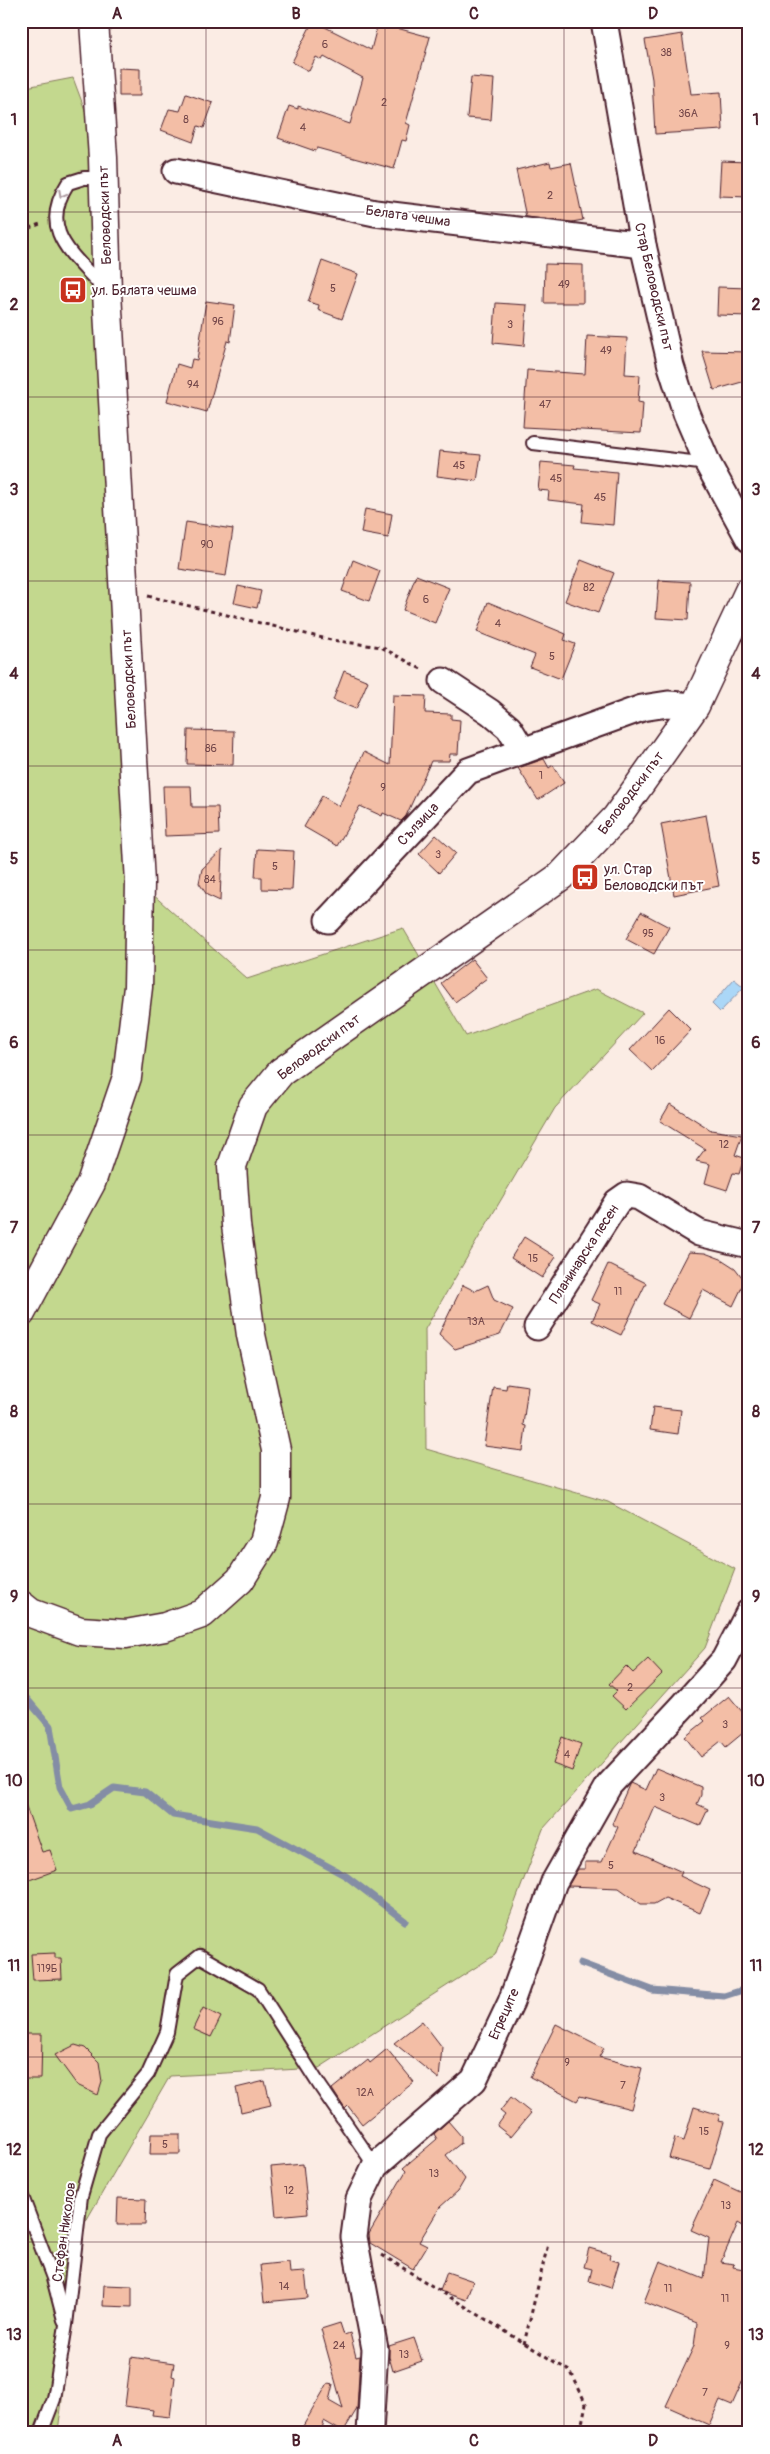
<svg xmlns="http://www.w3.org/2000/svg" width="770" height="2454" font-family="Pangolin,sans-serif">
	<rect width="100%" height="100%" fill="#fbece4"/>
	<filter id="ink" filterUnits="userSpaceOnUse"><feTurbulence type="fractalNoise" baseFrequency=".02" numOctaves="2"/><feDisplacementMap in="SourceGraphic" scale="10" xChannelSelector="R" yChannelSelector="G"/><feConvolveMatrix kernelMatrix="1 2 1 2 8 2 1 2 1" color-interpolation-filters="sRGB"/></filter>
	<g filter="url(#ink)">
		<!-- green -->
		<path fill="#c3d88e" stroke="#867c5c" d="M73,78L103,158L140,883L247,979L403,928L466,1036L596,989L643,1013L555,1108L425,1329L426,1449L608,1502L735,1569L705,1648L543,1829L495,1955L319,2068L170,2076L83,2226L58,2433H21V88Z"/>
		<!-- water -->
		<path fill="#abd7f7" stroke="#848da5" d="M734,979L744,987L720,1012L712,1004Z"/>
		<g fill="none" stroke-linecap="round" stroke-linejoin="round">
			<!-- stream -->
			<g stroke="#848da5" stroke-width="7">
				<path d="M21,1692L50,1726L60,1787L72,1809L90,1804L114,1788L145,1792L173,1815L257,1828L346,1876L405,1921"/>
				<path d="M580,1963L652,1990L724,1996L749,1988"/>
			</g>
		</g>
		<!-- building -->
		<g fill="#f3bea6" stroke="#4a1f2b">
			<path d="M313,21L371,50L378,23L430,37L406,123L410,125L406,141L402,140L394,169L317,148L315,151L278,138L289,106L298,109V106L350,124L363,78L324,57L322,60L316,57L309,71L292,62Z"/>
			<path d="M682,34L691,94L721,92L723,130L655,134L652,79L645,40Z"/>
			<path d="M119,68L140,69V96H119Z"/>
			<path d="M471,77L494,79L491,120L467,118Z"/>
			<path d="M186,94L213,103L204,128L198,126L193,142L161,130L169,109L180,111Z"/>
			<path d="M721,161L749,162V197L719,196Z"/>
			<path d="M550,162L551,167L571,163L583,220L572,222L526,217L516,170Z"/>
			<path d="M322,261L358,274L342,319L318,310L319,305L308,302Z"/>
			<path d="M545,264L583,265V303H544Z"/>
			<path d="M718,287L749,288V316L717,315Z"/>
			<path d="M206,301L235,305L230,342L227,341L207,412L167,401L177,364L190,368L192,359L197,360Z"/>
			<path d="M496,303L527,305L524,346L493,343Z"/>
			<path d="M587,336L627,338L625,374L640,375L638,402L643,403L641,433L523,427L527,370L585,374Z"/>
			<path d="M702,351L749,352V380L714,390Z"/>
			<path d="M440,451L481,455L477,481L437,476Z"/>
			<path d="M541,462L575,465L574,468L617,472L613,525L582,522L584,504L548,500L549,491L538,490Z"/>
			<path d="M365,509L392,514L388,538L361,533Z"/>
			<path d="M186,522L233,529L226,576L179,569Z"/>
			<path d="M353,560L380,571L369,601L342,591Z"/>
			<path d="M581,560L614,573L598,613L565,601Z"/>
			<path d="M416,575L449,588L435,623L403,610Z"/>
			<path d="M659,580L690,582L688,620L656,618Z"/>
			<path d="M238,586L261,591L257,608L234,603Z"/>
			<path d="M488,602L566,634L564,640L575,644L561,679L530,667L535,655L477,632Z"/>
			<path d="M344,671L368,681L356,709L333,700Z"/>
			<path d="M393,695L426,696L425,713L451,714V719L460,720L458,754H450L449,761H431L406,816L401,821L383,813L382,816L360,806L337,846L304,827L322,796L339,806L364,752L390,765Z"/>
			<path d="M188,730L234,731L233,765L187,764Z"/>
			<path d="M544,759L549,768L553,765L564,783L538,800L518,768Z"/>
			<path d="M163,786H191L192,807H218L219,834L165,836Z"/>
			<path d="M706,815L719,886L674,895L661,824Z"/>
			<path d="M436,835L456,853L439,873L419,854Z"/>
			<path d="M257,849L294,851L292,890L262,889V877H255Z"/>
			<path d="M222,850L220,901L207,895L199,883L202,869Z"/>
			<path d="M641,912L669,927L654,954L626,939Z"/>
			<path d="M472,959L487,978L455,1002L441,983Z"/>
			<path d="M669,1008L691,1030L652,1071L630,1050Z"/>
			<path d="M670,1104L711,1130L742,1135L735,1155L744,1158L739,1174L733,1173L727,1190L705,1183L710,1164L696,1161L705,1149L660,1121Z"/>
			<path d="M524,1237L556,1257L542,1278L511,1258Z"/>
			<path d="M689,1252L705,1253L721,1259L735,1268L745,1281L733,1306L703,1290L689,1318L662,1304Z"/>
			<path d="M608,1264L646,1283L621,1335L592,1321L600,1304L591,1300Z"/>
			<path d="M463,1285L475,1291L488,1285L494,1300L513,1309L500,1335L455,1349L439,1334Z"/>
			<path d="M507,1383L528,1386L523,1425L526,1426L523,1451L484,1446L493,1387L506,1389Z"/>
			<path d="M653,1407L681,1410L678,1434L650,1430Z"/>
			<path d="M648,1659L662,1674L626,1709L612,1696L617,1691L609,1684L626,1666L633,1673Z"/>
			<path d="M729,1696L749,1720V1728L726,1747L721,1741L701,1757L685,1737L705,1721L702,1718Z"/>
			<path d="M562,1737L581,1744L572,1771L553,1764Z"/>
			<path d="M656,1768L701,1787V1795L697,1804L708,1809L700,1826L655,1807L636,1851L682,1872L680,1876L710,1890L700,1913L665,1898L654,1904H641L619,1888L568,1886L578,1869H585V1862H602L618,1827L612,1824L629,1785L630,1783L646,1790Z"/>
			<path d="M24,1801L42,1852L50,1850L57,1870L21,1883V1802Z"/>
			<path d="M55,1953V1958H61L62,1979L33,1980L31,1954Z"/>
			<path d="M203,2008L221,2017L211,2037L193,2029Z"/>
			<path d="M422,2021L442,2047L439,2079L394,2043Z"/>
			<path d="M556,2024L604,2048L599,2057L642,2068L631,2109L580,2096L577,2101L530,2077Z"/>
			<path d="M21,2034H42L41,2079H21Z"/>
			<path d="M75,2045L85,2048L99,2062L102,2082L98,2095L77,2085L55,2055Z"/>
			<path d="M387,2049L414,2082L362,2124L348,2106L345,2109L332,2089L368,2060L370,2063Z"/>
			<path d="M265,2081L271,2105L241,2112L236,2088Z"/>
			<path d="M511,2097L531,2113L511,2137L497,2126L505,2115L500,2111Z"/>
			<path d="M694,2107L720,2115L718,2121L724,2122L710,2169L669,2158L675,2138L684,2141Z"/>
			<path d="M448,2121L461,2136V2143L446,2155L465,2179L458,2191L440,2207L419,2242L427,2246L413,2269L370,2243L369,2234L406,2171L403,2168L437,2139L434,2134Z"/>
			<path d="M151,2134H180V2154H150Z"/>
			<path d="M303,2164L308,2213L276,2216L271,2167Z"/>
			<path d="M714,2180L749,2196V2214L743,2226L738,2223L721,2262L734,2264L733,2267L749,2270V2367L732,2405L720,2400L709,2425L666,2406L694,2346L697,2323L644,2302L660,2261L704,2279L709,2238L691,2230Z"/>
			<path d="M118,2198L146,2199L145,2225H117Z"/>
			<path d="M589,2248L610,2254L609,2259L619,2262L611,2288L589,2281L592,2269L584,2267Z"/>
			<path d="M289,2262L290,2273L305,2272L308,2298L264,2302L260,2265Z"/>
			<path d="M447,2272L473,2281L466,2300L440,2291Z"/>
			<path d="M104,2285L132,2286V2307L103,2306Z"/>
			<path d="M340,2323L344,2335L350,2333L356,2357L360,2356L357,2409L343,2432L324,2421L321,2433H299L328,2383L333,2384L329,2401L343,2409L321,2329Z"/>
			<path d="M414,2338L422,2361L393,2371L389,2357V2346Z"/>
			<path d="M131,2357L174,2363L172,2376L175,2377L170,2417L152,2415L153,2410L125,2406Z"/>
		</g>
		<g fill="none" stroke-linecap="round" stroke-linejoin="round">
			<!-- service casing -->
			<g stroke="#4a1f2b" stroke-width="16">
				<g id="service">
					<path d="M103,178H84L68,183C37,231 73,254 104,289"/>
					<path d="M533,443L708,464"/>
					<path d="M21,2194L53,2278L64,2320"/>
					<path d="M41,2433L54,2399L66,2325L81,2196L99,2134L148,2074L167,2032L177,1974L200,1956L258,1989L320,2086L375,2166"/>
				</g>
			</g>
			<!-- minor casing -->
			<g stroke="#4a1f2b" stroke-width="29">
				<g id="minor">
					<path d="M604,21L643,245L671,366L686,413L708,464L749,539"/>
					<path d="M176,171L375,213L643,245"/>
					<path d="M443,681L490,712L509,728L523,751L642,708L668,704L695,706"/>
					<path d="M328,920L468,771L523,751"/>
					<path d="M537,1327L617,1202L627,1195L639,1197L699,1233L749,1245"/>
					<path d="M370,2433L375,2349L354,2237L359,2199L375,2166L474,2080L511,2002L554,1882L609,1785L682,1707L724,1660L749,1612"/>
				</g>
			</g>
			<!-- tertiary casing -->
			<g stroke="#4a1f2b" stroke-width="31">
				<g id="tertiary">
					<path d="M21,1313L91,1183L127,1077L138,987L140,883L107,292L103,158L94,21"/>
					<path d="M21,1605L31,1613L80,1631L126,1634L165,1627L202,1614L240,1580L264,1542L276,1498V1450L251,1335L236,1225L232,1166L253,1106L281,1072L561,876L616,818L695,706L749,591"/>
				</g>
			</g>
			<!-- path -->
			<g stroke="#4a1f2b" stroke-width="3" stroke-dasharray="4 4" stroke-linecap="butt">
				<path d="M21,231L40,224"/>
				<path d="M148,596L331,640L381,647L423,670"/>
				<path d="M382,2255L571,2372L586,2404L580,2433"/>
				<path d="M524,2344L548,2244"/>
			</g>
			<!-- service -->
			<use href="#service" stroke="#fff" stroke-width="12"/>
			<!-- minor -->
			<use href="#minor" stroke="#fff" stroke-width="25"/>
			<!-- tertiary -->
			<use href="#tertiary" stroke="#fff" stroke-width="28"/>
		</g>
		<!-- one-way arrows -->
		<defs><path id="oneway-chevron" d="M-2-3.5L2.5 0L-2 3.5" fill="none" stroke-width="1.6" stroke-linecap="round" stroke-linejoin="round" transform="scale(1.25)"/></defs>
		<use stroke="#ae9aa0" href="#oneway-chevron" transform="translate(62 194) rotate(118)"/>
	</g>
	<!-- grid -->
	<path fill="none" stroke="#4a1f2b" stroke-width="1" stroke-opacity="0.55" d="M206,21V2433M385,21V2433M564,21V2433M21,212H749M21,397H749M21,581H749M21,766H749M21,950H749M21,1135H749M21,1319H749M21,1504H749M21,1688H749M21,1873H749M21,2057H749M21,2242H749"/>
	<!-- icons -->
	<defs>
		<g id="bus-square" transform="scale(1.4375)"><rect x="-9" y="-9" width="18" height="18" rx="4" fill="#c8321e" stroke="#fff"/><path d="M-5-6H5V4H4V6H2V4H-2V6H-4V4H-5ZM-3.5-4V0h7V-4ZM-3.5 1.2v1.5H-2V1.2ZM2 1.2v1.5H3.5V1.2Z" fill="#fff"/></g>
	</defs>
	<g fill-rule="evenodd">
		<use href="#bus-square" x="73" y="290"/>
		<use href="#bus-square" x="585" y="877"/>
	</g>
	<g text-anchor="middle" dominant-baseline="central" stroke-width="4" stroke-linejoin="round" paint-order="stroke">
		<!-- number labels -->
		<g font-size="11" fill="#74474a">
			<text x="325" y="44">6</text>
			<text x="666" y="52">38</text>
			<text x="384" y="102">2</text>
			<text x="688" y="113">36А</text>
			<text x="186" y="119">8</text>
			<text x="303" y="127">4</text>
			<text x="550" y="195">2</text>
			<text x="564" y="284">49</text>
			<text x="333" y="288">5</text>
			<text x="218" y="321">96</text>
			<text x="510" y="324">3</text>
			<text x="606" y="350">49</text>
			<text x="193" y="384">94</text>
			<text x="545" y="404">47</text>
			<text x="459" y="465">45</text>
			<text x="556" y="478">45</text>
			<text x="600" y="497">45</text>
			<text x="207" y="544">90</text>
			<text x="589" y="587">82</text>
			<text x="426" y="599">6</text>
			<text x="498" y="623">4</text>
			<text x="552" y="656">5</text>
			<text x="211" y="748">86</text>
			<text x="541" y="775">1</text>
			<text x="383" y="787">9</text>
			<text x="438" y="854">3</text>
			<text x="275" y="866">5</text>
			<text x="210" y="879">84</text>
			<text x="648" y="933">95</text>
			<text x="660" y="1040">16</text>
			<text x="724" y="1144">12</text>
			<text x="533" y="1258">15</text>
			<text x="618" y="1291">11</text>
			<text x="476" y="1321">13А</text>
			<text x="630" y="1687">2</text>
			<text x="725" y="1724">3</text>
			<text x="567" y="1754">4</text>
			<text x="662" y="1797">3</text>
			<text x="611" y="1865">5</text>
			<text x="47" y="1968">119Б</text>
			<text x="567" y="2062">9</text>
			<text x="623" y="2085">7</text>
			<text x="365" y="2092">12А</text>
			<text x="704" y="2131">15</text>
			<text x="165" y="2144">5</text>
			<text x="434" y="2173">13</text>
			<text x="289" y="2190">12</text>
			<text x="726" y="2205">13</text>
			<text x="284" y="2286">14</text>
			<text x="668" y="2288">11</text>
			<text x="725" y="2298">11</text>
			<text x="339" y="2345">24</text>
			<text x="727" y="2345">9</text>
			<text x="404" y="2354">13</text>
			<text x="705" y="2392">7</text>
		</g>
		<!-- street labels -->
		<g font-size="14" fill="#4a1f2b" stroke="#fff">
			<text transform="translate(105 215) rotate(-92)">Беловодски път</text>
			<text transform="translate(408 216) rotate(8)">Белата чешма</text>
			<text transform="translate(654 287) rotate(77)">Стар Беловодски път</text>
			<text transform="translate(129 679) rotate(-93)">Беловодски път</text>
			<text transform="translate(631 793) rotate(-53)">Беловодски път</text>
			<text transform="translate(418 824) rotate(-47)">Сълзица</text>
			<text transform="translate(319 1047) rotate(-37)">Беловодски път</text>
			<text transform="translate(584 1254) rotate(-57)">Планинарска песен</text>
			<text transform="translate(504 2014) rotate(-66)">Егреците</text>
			<text transform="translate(64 2232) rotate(-82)">Стефан Николов</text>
		</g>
		<!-- poi labels -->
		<g font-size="14" fill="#4a1f2b" stroke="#fff" text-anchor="start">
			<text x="92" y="290">ул. Бялата чешма</text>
			<text x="604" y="869">ул. Стар<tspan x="604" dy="16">Беловодски път</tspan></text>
		</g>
	</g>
	<!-- margin -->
	<rect width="770" height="2454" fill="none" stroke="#fff" stroke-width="55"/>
	<rect x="28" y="28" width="714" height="2398" fill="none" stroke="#4a1f2b" stroke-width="2"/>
	<g font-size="16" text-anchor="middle" font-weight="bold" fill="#4a1f2b">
		<text x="117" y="19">A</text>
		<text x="296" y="19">B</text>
		<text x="474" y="19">C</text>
		<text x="653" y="19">D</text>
		<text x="14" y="125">1</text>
		<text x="756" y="125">1</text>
		<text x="14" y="310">2</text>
		<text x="756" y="310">2</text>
		<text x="14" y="495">3</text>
		<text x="756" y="495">3</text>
		<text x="14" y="679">4</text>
		<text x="756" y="679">4</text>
		<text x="14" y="864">5</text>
		<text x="756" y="864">5</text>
		<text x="14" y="1048">6</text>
		<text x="756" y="1048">6</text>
		<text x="14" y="1233">7</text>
		<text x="756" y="1233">7</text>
		<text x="14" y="1417">8</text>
		<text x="756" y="1417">8</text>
		<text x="14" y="1602">9</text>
		<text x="756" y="1602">9</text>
		<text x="14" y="1786">10</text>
		<text x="756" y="1786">10</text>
		<text x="14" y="1971">11</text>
		<text x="756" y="1971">11</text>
		<text x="14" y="2155">12</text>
		<text x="756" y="2155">12</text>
		<text x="14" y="2340">13</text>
		<text x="756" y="2340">13</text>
		<text x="117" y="2446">A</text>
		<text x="296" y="2446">B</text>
		<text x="474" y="2446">C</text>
		<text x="653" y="2446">D</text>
	</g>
</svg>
